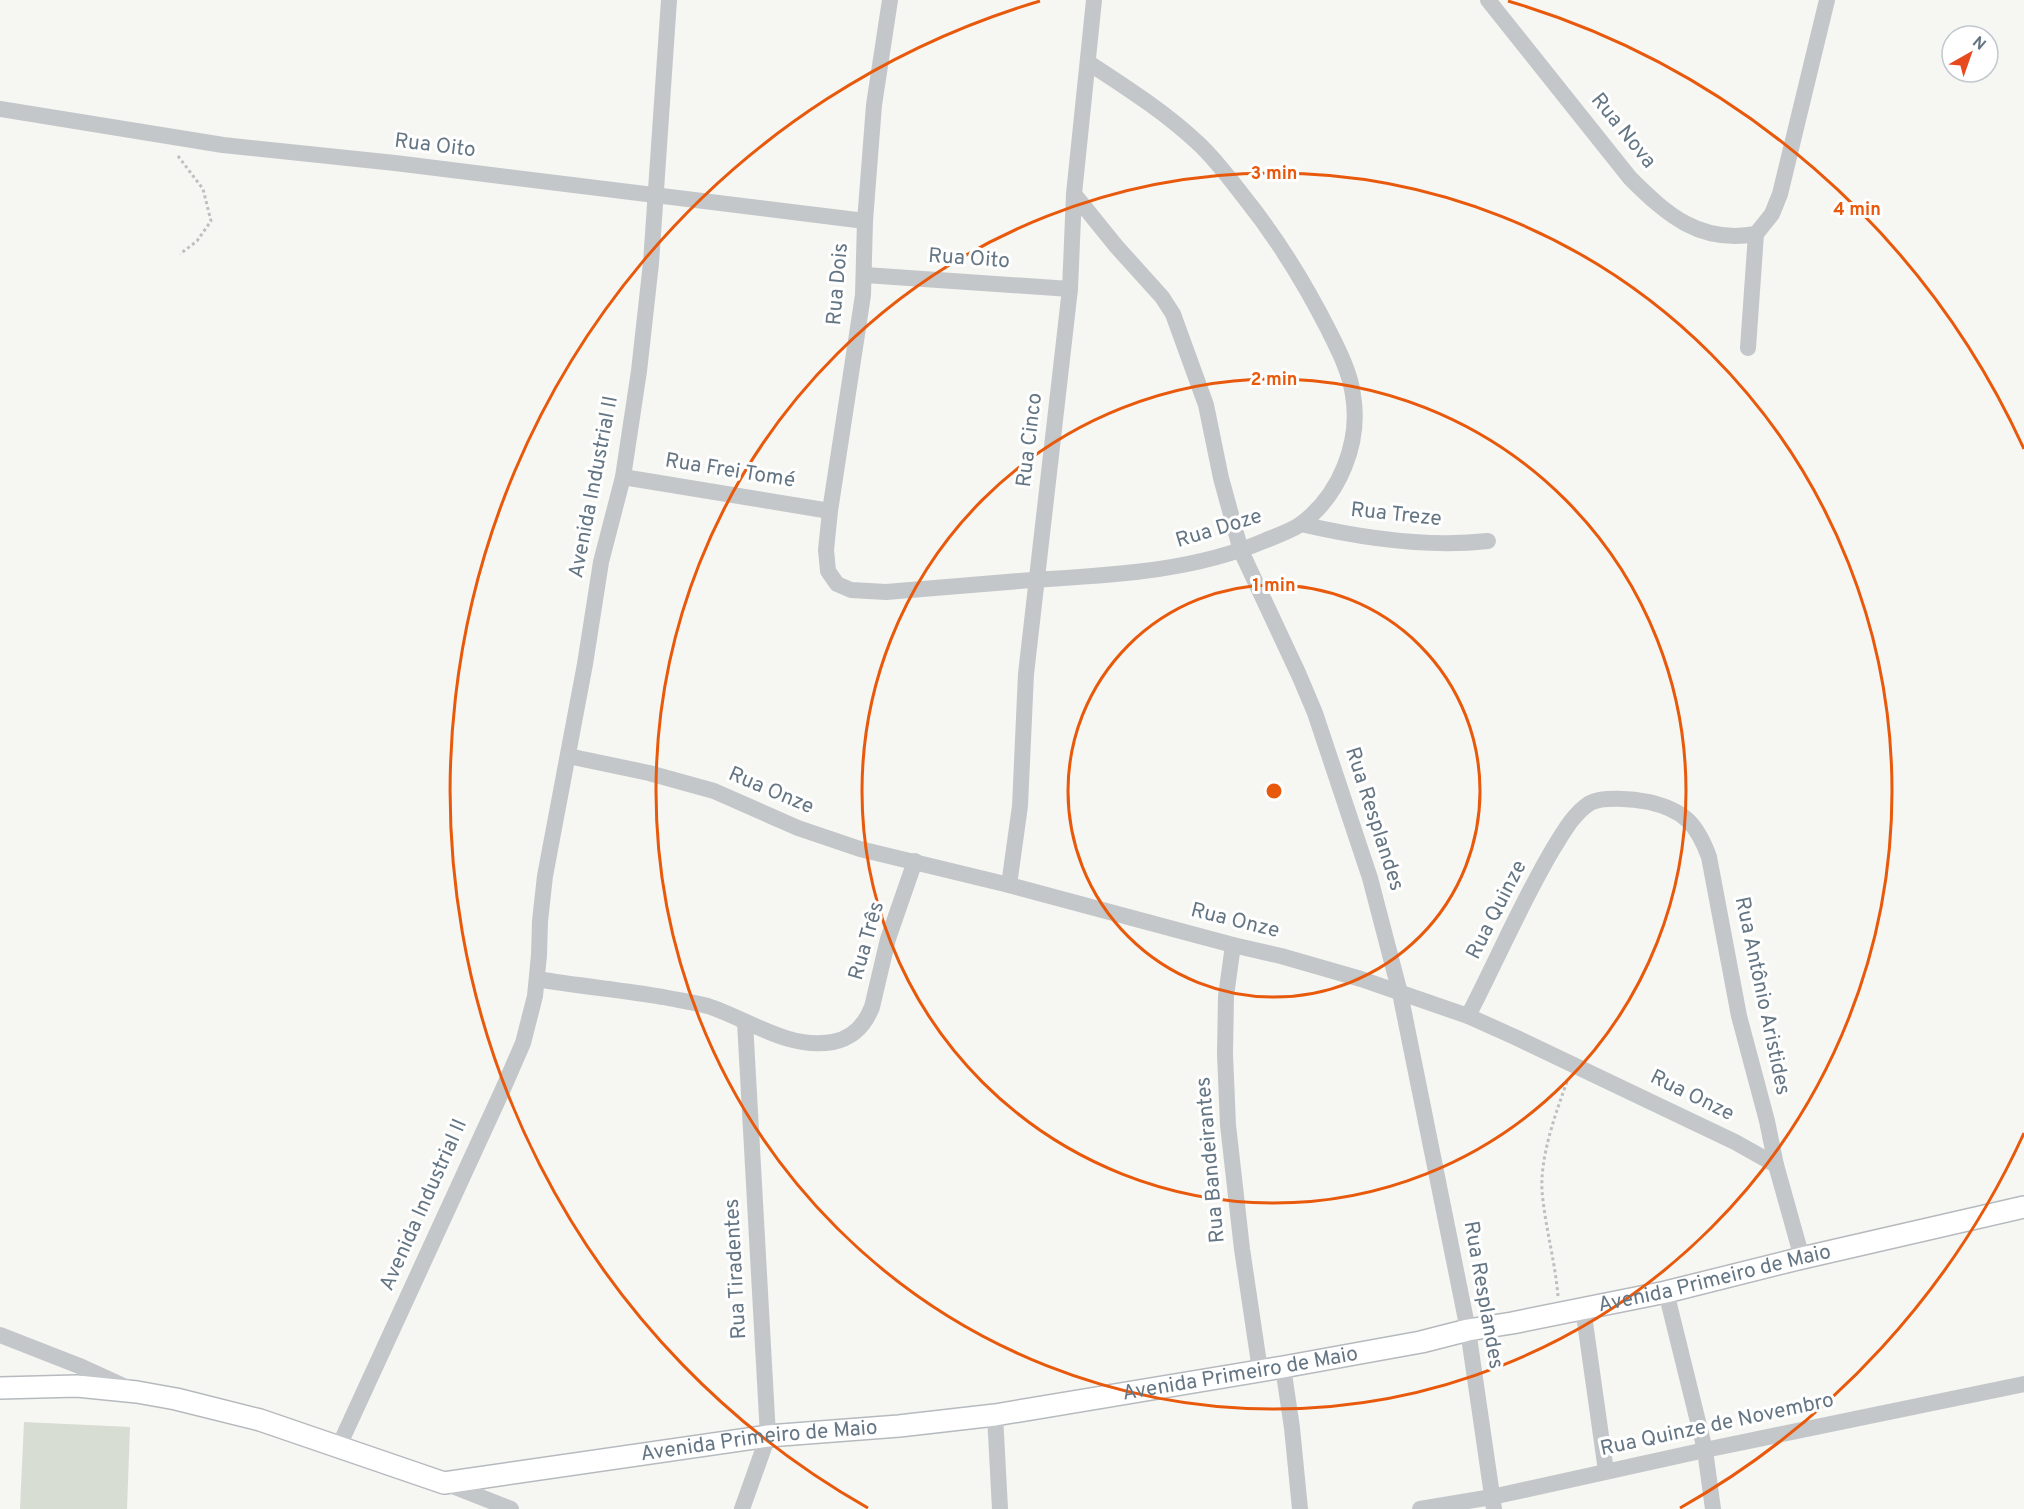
<svg xmlns="http://www.w3.org/2000/svg" width="2024" height="1509" font-family="Overpass,sans-serif">
	<rect width="100%" height="100%" fill="#f6f6f2"/>
	<!-- green -->
	<path fill="#d7ddd3" d="M24,1422L130,1427L127,1509H20Z"/>
	<g fill="none" stroke-linecap="round" stroke-linejoin="round">
		<!-- major casing -->
		<g stroke="#b6babe" stroke-width="24">
			<g id="major">
				<path id="s1" d="M0,1388L77,1386L137,1392L176,1399L260,1420L444,1483L768,1436L899,1426L995,1415L1283,1367L1421,1342L1468,1330L1512,1323L1666,1292L1802,1258L2024,1207"/>
			</g>
		</g>
		<!-- path -->
		<g stroke="#bdbfc1" stroke-width="3" stroke-dasharray="3 3" stroke-linecap="butt">
			<path d="M178,156L203,189L211,221L197,241L180,254"/>
			<path d="M1558,1296C1555,1261 1545,1226 1542,1191C1540,1156 1556,1112 1568,1079"/>
		</g>
		<!-- minor -->
		<g stroke="#c3c7ca" stroke-width="16">
			<path d="M890,0L874,105L865,221L863,295L830,511L826,550L828,571L837,584L851,590L886,592C935,588 983,584 1032,580C1110,575 1191,572 1264,541C1276,536 1291,531 1301,524C1340,495 1361,442 1353,395C1350,372 1338,349 1328,329C1304,282 1277,238 1244,197C1230,179 1216,160 1199,144C1165,112 1127,88 1089,63"/>
			<path d="M1488,0L1630,178C1667,215 1700,244 1756,234"/>
			<path d="M0,109L223,145L395,163L865,221"/>
			<path d="M1074,194L1116,246L1162,297L1173,314L1206,405L1221,478L1241,551L1299,675L1315,713L1370,878L1400,993L1468,1330L1494,1509"/>
			<path d="M1756,234L1772,214L1780,194L1827,0"/>
			<path d="M865,275L1070,289"/>
			<path d="M1748,348L1756,234"/>
			<path d="M623,477L830,511"/>
			<path d="M1301,524C1361,538 1426,548 1488,541"/>
			<path d="M568,756L649,773L714,791L798,828L860,849L1009,885L1233,945L1281,956L1361,979L1468,1016L1517,1038L1735,1142L1776,1165L1802,1258"/>
			<path d="M1009,885L1020,806L1026,674L1070,289L1074,194L1094,0"/>
			<path d="M1233,945L1226,996L1225,1054L1228,1125L1242,1249L1260,1370"/>
			<path d="M537,979C579,986 621,990 663,997C678,1000 694,1002 708,1006C748,1019 788,1050 833,1042C853,1038 865,1025 872,1007L888,939L915,861"/>
			<path d="M1468,1016C1497,960 1521,903 1553,849C1563,833 1573,814 1590,803C1603,796 1634,799 1649,802C1684,810 1697,824 1709,857L1739,1016L1767,1121L1776,1165"/>
			<path d="M1666,1292L1705,1450L1713,1509"/>
			<path d="M1583,1308L1606,1471"/>
			<path d="M0,1335L82,1367L128,1388"/>
			<path d="M1283,1367L1292,1428L1300,1509"/>
			<path d="M995,1415L1000,1509"/>
			<path d="M339,1446L503,1089L523,1043L535,996L539,955L540,921L545,876L585,664L601,562L623,477L639,371L651,263L669,0"/>
			<path d="M445,1483L511,1509"/>
			<path d="M742,1509L768,1436L745,1022"/>
			<path d="M1420,1509L1492,1497L1705,1450L2024,1384"/>
		</g>
		<!-- major -->
		<use href="#major" stroke="#fff" stroke-width="21"/>
	</g>
	<!-- distance rings -->
	<g fill="none" stroke="#e8590c" stroke-width="3">
		<circle cx="1274" cy="791" r="206"/>
		<circle cx="1274" cy="791" r="412"/>
		<circle cx="1274" cy="791" r="618"/>
		<path d="M2024 1133A824 824 0 0 1 1680 1508M868 1508A824 824 0 0 1 1040 1M1508 1A824 824 0 0 1 2024 449"/>
	</g>
	<g text-anchor="middle" dominant-baseline="central" stroke-width="6" stroke-linejoin="round" paint-order="stroke">
		<!-- street labels -->
		<g font-size="21" fill="#647684" stroke="#fff">
			<text transform="translate(1623 131) rotate(51)">Rua Nova</text>
			<text transform="translate(435 146) rotate(7)">Rua Oito</text>
			<text transform="translate(969 259) rotate(4)">Rua Oito</text>
			<text transform="translate(838 284) rotate(-85)">Rua Dois</text>
			<text transform="translate(1030 440) rotate(-83)">Rua Cinco</text>
			<text transform="translate(730 471) rotate(9)">Rua Frei Tomé</text>
			<text transform="translate(594 487) rotate(-79)">Avenida Industrial II</text>
			<text transform="translate(1396 515) rotate(6)">Rua Treze</text>
			<text transform="translate(1219 529) rotate(-17)">Rua Doze</text>
			<text transform="translate(771 791) rotate(23)">Rua Onze</text>
			<text transform="translate(1374 819) rotate(72)">Rua Resplandes</text>
			<text transform="translate(1497 910) rotate(-63)">Rua Quinze</text>
			<text transform="translate(1235 921) rotate(14)">Rua Onze</text>
			<text transform="translate(867 941) rotate(-74)">Rua Três</text>
			<text transform="translate(1762 996) rotate(78)">Rua Antônio Aristides</text>
			<text transform="translate(1692 1096) rotate(26)">Rua Onze</text>
			<text transform="translate(1211 1160) rotate(-95)">Rua Bandeirantes</text>
			<text transform="translate(424 1205) rotate(-66)">Avenida Industrial II</text>
			<text transform="translate(736 1269) rotate(-93)">Rua Tiradentes</text>
			<text stroke="none"><textPath href="#s1" startOffset="1746">Avenida Primeiro de Maio</textPath></text>
			<text transform="translate(1483 1295) rotate(80)">Rua Resplandes</text>
			<text stroke="none"><textPath href="#s1" startOffset="1262">Avenida Primeiro de Maio</textPath></text>
			<text transform="translate(1717 1425) rotate(-12)">Rua Quinze de Novembro</text>
			<text stroke="none"><textPath href="#s1" startOffset="776">Avenida Primeiro de Maio</textPath></text>
		</g>
	</g>
	<circle cx="1274" cy="791" r="9" fill="#e8590c" stroke="#fff" stroke-width="3"/>
	<g font-size="18" text-anchor="middle" font-weight="bold" fill="#e8590c" stroke="#fff" stroke-width="6" stroke-linejoin="round" paint-order="stroke">
		<text x="1274" y="179">3 min</text>
		<text x="1857" y="215">4 min</text>
		<text x="1274" y="385">2 min</text>
		<text x="1274" y="591">1 min</text>
	</g>
	<!-- north arrow -->
	<g transform="translate(1970 54) rotate(40)"><circle r="28" fill="#ffffff" stroke="#c1c8ce" stroke-width="1.5"/>
	<path d="M0-4.5L10 22L0 15L-10 22Z" fill="#e84a1f"/>
	<text y="-9" font-size="16" font-weight="bold" text-anchor="middle" fill="#647684">N</text>
	</g>
</svg>
